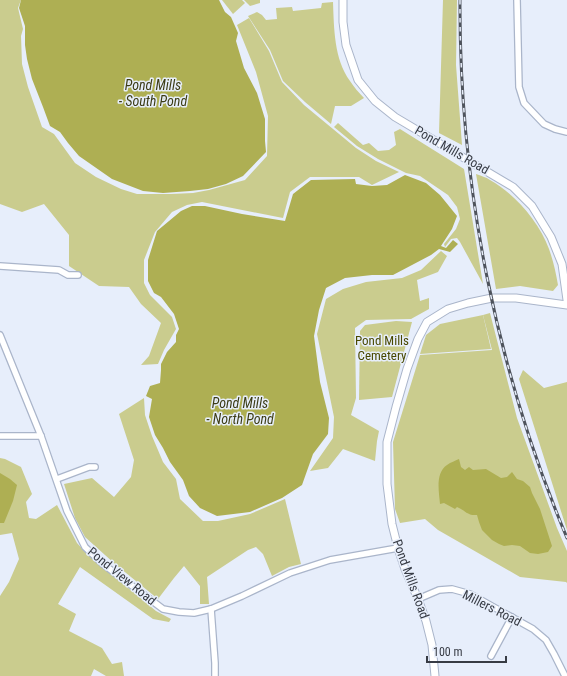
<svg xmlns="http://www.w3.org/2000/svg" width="567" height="676" font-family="'Roboto Condensed',sans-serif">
	<rect width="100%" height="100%" fill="#e7eefb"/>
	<!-- green -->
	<g fill="#cacc8e">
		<path d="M0,0H21L18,8L23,29L21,36L22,64L28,87L42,127L54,134L75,163L96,177L121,189L137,194H171L193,193L209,190L245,180L267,156L268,116L256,72L237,25L249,18L269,51L282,82L304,105L356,148L376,161L399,172L372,185L359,177H310L290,192L283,218L202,202L187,205L172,212L155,232L144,260V283L150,295L172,317L176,329L164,350L158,364L141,365L149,356L161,323L141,304L129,287L99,286L69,266V235L44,204L22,212L0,204Z"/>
		<path d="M222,0H242L245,3L233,14Z"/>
		<path d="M244,0H260V3L250,6Z"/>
		<path d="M443,0H457L456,65L462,145L439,133Z"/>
		<path d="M333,2C334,28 334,59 350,81C354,87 359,93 364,98L351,106H335L331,124L305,102L283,81L270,50L248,16L257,12L262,15L266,20L277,19L276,8L292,7L293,11L321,8L322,3Z"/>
		<path d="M338,123L363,145L369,143L378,151L389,150L396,145L394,132L400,129L464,169L483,284L460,242L457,238L451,239L445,247L444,244L456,229L460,219L457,207L448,195L420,176L406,173L378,159L357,146L334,127Z"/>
		<path d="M476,174C481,176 486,177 490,180C515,194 539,222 549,249C553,260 556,273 558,285L553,291L520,286L496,289Z"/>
		<path d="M441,251L447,256L438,272L417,280L420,301L429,298V309L411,319L366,320L355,328L356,398L351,415L379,431L377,441L375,461L343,449L328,468L310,471L333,438L334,417L317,334L326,299L343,289L366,282L402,278L421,270Z"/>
		<path d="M490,313L517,418L557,528L567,551V583L566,582L520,577L438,530L425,519L400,523L395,509L393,442L420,355L492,350L483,315Z"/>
		<path d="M483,315L491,349L420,354L426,335L440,324Z"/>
		<path d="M396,321L412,322L392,397L359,400L360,331L365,325Z"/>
		<path d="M523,370L544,388L567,382V530L519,379Z"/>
		<path d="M144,398L145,415L152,436L163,462L176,479L180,499L203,521H218L250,514L285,499L294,536L301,564L289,567L272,576L263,554L256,547L248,550L207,577L209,604H200V586L184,566L174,578L158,599L115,564L85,537L75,518L64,484L92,478L114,497L131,477L134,460L119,414Z"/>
		<path d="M0,458L5,459L21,467L32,494L26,502L29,518L36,519L57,505L77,543L86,553L156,611L171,619L169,622L153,619L80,567L58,604L76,614L69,631L102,648L112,664L122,662L124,676H106L94,669L91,676H0V596L9,582L19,559L12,533L0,535Z"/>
	</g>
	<!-- water -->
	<g fill="#aeaf53">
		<path d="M21,0H219L225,12L231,17L238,33L236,41L244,68L257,93L265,119V141L266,152L243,176L226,184L208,189L190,191L163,193L143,191L112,179L79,156L68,143L60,132L50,126L43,107L32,79L27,59L25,45V26L19,8Z"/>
		<path d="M405,175L426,183L440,195L457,216L452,229L441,246L446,248L453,240L458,244L450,252L439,249L431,255L393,275H372L345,278L326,288L319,310L314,336L320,382L329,418L328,434L313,454L302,485L282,498L250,512L217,516L200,508L189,496L183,480L170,462L163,448L155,435L149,417L152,399L146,396L150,386L160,383L161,370V364L167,352L176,342V335L179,329L174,314L161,297L154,293L148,281V260L157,231L181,211L192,206H205L242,214L285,221L293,194L311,180L355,179L356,184L372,186L387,185Z"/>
		<path d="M459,459L461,467L465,470L469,467L473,470L486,469L501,478L507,477L512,472L517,479L523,481L530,487L532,493L540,509L552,546L548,552L538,554L530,553L520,546L512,545L504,546L499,544L492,540L482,530L479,522L477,515C467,516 465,510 457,507L455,509L444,503L440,504C439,492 435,473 447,465C451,462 455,461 459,459Z"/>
		<path d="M0,473L10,479L17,485L13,501L4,523H0Z"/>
	</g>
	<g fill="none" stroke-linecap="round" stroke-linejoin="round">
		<!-- minor casing -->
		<g stroke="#aab5ca" stroke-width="8">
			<g id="minor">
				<path d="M517,0L519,87L524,103L544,124L555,129L567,132"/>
				<path d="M0,266L59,270L68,275H78"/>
				<path d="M0,335L41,436L67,511L85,547L103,564L163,609L179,612L194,613L211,609L242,596L290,573L330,560L398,548"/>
				<path d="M0,436H41"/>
				<path d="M57,479L89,467H95"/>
				<path d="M418,599L439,590L452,589L470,594L533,629L546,640L554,654L565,676"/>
				<path d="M211,609L215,663V676"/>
				<path d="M491,656L512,617"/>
			</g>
		</g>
		<!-- major casing -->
		<g stroke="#aab5ca" stroke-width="9">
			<g id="major">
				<path d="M343,0V22L346,45L358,80L375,101L395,117L513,187L532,206L551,237L562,264L567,300"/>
				<path d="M435,676L432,645L426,621L418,599L405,569L398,548L392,524L387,484V442L396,407L407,369L418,339L427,322L448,309L468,303L492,298H516L567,305"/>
			</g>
		</g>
		<!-- minor -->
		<use href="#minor" stroke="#fff" stroke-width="5.5"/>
		<!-- major -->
		<use href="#major" stroke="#fff" stroke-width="7"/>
		<!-- rail casing -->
		<g stroke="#4e535c" stroke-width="3">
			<path id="rail" d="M460,0C459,184 496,369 567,538"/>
		</g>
		<!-- rail -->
		<use href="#rail" stroke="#e7eefb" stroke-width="1.5" stroke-dasharray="4.5" stroke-linecap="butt"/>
	</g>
	<g text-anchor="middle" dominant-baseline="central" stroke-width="3" stroke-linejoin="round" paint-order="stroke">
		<!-- street labels -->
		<g font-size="13" fill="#373b44" stroke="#e7eefb">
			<text transform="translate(452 150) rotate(30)">Pond Mills Road</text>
			<text transform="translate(122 576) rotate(39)">Pond View Road</text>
			<text transform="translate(411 579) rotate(70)">Pond Mills Road</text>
			<text transform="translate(492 608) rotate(27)">Millers Road</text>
		</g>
		<!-- park labels -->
		<g font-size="13" fill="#494900" stroke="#e7eefb">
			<text x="382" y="340">Pond Mills<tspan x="382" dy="15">Cemetery</tspan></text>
		</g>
		<!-- water labels -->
		<g font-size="14" font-style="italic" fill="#3c3c15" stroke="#e7eefb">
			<text x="153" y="85">Pond Mills<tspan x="153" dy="16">- South Pond</tspan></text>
			<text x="240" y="403">Pond Mills<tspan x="240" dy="16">- North Pond</tspan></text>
		</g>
	</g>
	<!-- scale -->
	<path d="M427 656v6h79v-6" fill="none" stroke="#373b44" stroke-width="2"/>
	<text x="433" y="656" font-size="12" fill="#373b44" stroke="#e7eefb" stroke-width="3" paint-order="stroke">100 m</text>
</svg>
